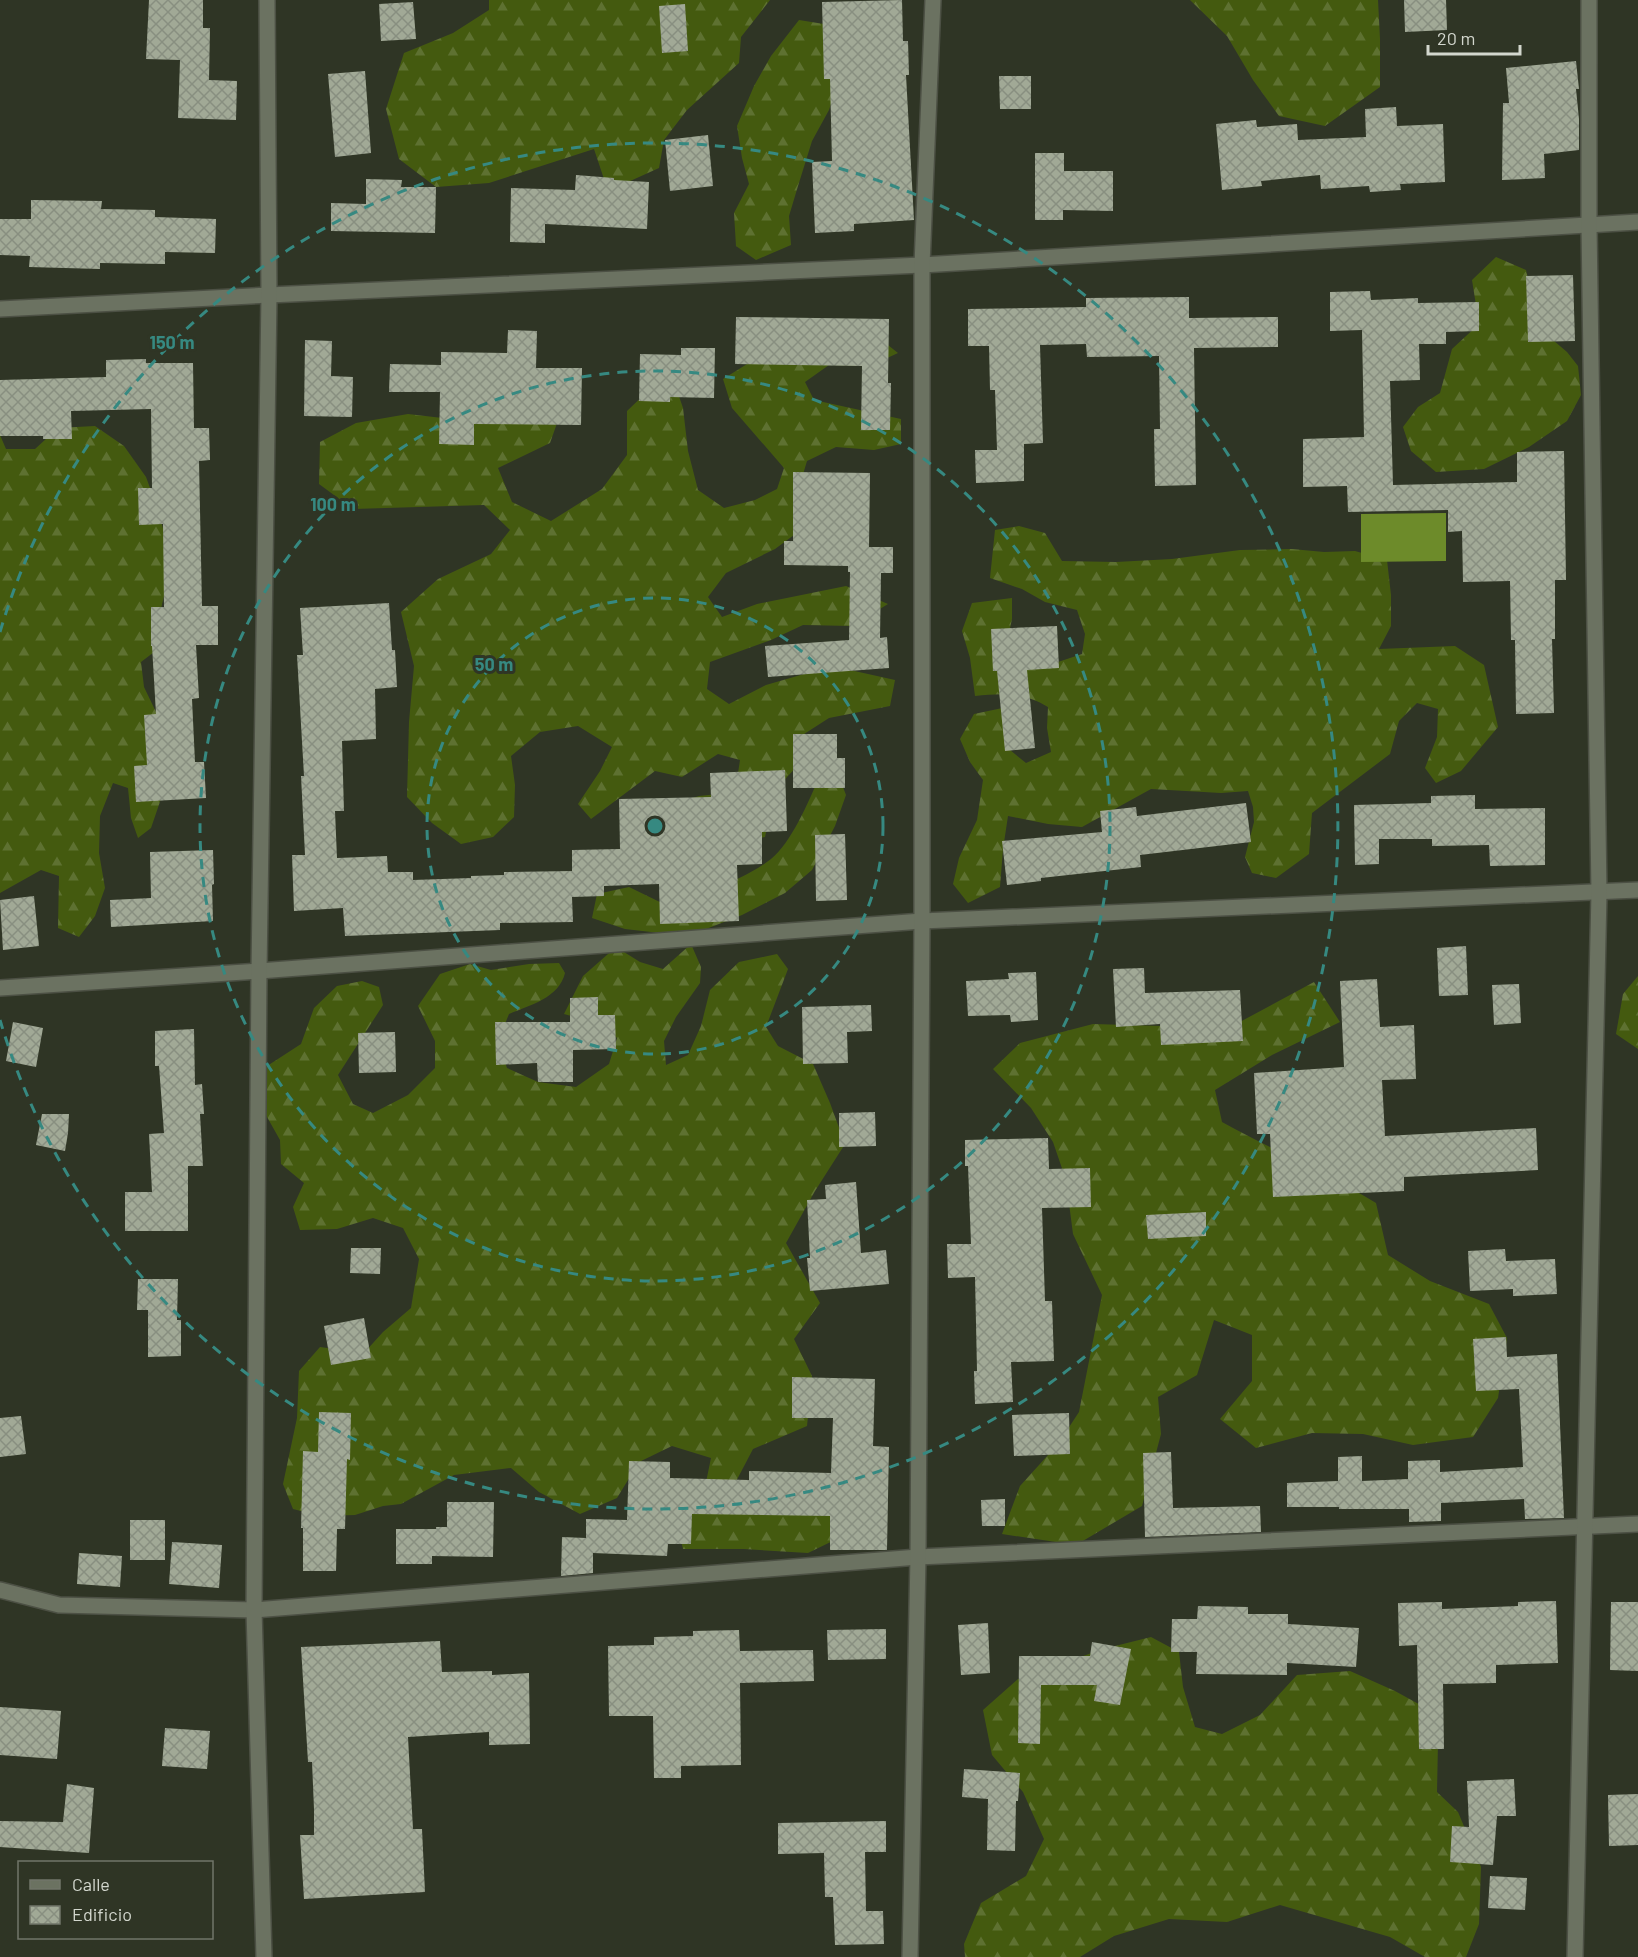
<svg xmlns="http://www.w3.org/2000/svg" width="1638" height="1957" font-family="Barlow,sans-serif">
	<defs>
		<pattern id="forest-firs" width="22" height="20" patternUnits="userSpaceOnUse" patternTransform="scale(1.5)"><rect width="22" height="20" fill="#445a0f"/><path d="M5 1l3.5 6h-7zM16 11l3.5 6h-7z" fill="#5e7131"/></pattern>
		<pattern id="building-cross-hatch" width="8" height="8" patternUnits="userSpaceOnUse" patternTransform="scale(1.5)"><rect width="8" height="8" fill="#a1a996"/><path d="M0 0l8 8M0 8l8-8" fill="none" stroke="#888f80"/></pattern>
	</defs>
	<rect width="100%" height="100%" fill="#2f3525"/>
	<!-- forest -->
	<g fill="url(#forest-firs)">
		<path d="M489,0H770L741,37L739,63L687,110L664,140L659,168L608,191L594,149L489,183L436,187L399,159L386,109L404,53L453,33L489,10Z"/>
		<path d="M1190,0H1378L1380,39V87L1325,126L1279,116L1253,80L1227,36Z"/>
		<path d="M799,20L830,25L844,64L829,110L812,141L798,186L789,216L791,245L756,260L736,246L734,213L749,184L742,158L737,126L754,86L771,56Z"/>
		<path d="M1496,257L1526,270L1540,329L1567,352L1578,366L1581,395L1567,421L1529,447L1484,469L1436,472L1411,451L1403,427L1418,407L1440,393L1452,349L1479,324L1472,280Z"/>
		<path d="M879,338L898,353L870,366L829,365L805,382L814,400L901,419V444L874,450L836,447L807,461L798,491L794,535L775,549L726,573L708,597L722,617L757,604L846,586L888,604L852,626L803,625L771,640L710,662L707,689L729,704L766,685L811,672L850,670L895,680L890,706L829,718L801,736L800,763L775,790L765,837L712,845L652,811L699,796L728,793L737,780L740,760L718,754L682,777L655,771L591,819L578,804L600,771L612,747L578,726L540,732L511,756L515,785L514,817L493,837L461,844L432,823L407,797L409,722L414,666L401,612L438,579L491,554L510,530L484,505L353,509L319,484L320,442L356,423L408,414L468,421L561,412L550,443L498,468L512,502L551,521L602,489L627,455V411L670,370L683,408L688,451L698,490L724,508L755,500L777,489L784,468L732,408L723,379L773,348Z"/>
		<path d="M95,426L124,446L146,477L157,507L167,543L169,575L159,617L158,649L141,662L144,687L156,712L165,787L151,828L138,838L131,818L128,788L113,783L100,816L99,853L105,888L95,916L79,937L58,928L59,876L41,870L0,893V435L6,449H35L58,428Z"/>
		<path d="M1019,526L1045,533L1062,561L1116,562L1172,559L1240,550L1292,549L1324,552L1355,551L1387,560L1391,595V626L1379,649L1455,646L1484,665L1498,727L1461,771L1436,783L1425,768L1437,737L1438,709L1417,703L1399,721L1390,754L1312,813L1309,854L1276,878L1252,873L1245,857L1254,822L1253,807L1248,791L1221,793L1151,789L1082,827L1048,824L1008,816L1003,849L1000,887L968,903L953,884L959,858L977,820L983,780L970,762L960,739L974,714L1012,706L1010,750L1026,763L1051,752L1047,728L1048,707C1024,692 1002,693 975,696L970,658L962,631L972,603L1012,598V619L1007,642L1055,663L1082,654L1085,634L1077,610L1045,602L1022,589L990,578L995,530Z"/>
		<path d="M838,774L846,795L835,826L812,870L785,893L742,915L701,931L660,933L625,929L592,918L597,894L629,887L666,905C702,892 740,883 771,859C791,843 808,803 818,780Z"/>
		<path d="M691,944L701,967L700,983L676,1017L664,1041L666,1065L688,1055L701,1026L710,990L739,962L777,954L788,969L766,1027L778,1046L813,1064L830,1103L845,1144L815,1191L786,1243L820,1303L794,1339L812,1376L807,1426L753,1449L732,1489L848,1496L845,1535L808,1553L744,1549H683L678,1528L704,1492L711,1458L672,1446L639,1462L617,1498L580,1514L539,1492L511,1468L454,1475L401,1504L383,1506L355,1515L321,1516L293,1509L283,1484L297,1418L299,1371L320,1347L364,1353L383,1332L411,1308L419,1259L403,1228L373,1218L337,1229L300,1230L293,1207L304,1183L281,1164L280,1140L258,1101L264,1068L301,1044L314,1008L337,986L362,981L379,987L383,1005L338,1075L353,1104L373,1113L408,1095L435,1068V1041L418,1006L440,974L470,964L491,970L529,964L559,963L565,973C559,998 530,1005 509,1014L498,1041L507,1068L538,1082L576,1087L609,1064L617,1038L601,1024L564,1014L583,976L616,947L640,962L663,969Z"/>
		<path d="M1638,976V1049L1616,1034L1623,994Z"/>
		<path d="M1314,982L1340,1022L1272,1055L1215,1090L1222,1122C1273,1150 1326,1173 1376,1203L1388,1255L1430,1281L1489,1304L1507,1338L1498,1398L1473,1437L1413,1445L1363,1434L1312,1433L1256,1448L1220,1419L1252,1381V1335L1214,1320L1197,1375L1158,1397L1161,1434L1142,1506L1076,1545L1002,1534L1020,1486L1058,1444L1079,1412L1102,1295L1073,1234L1066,1180L1053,1142L1031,1108L993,1069L1020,1043L1093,1024L1162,1026L1238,1023Z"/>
		<path d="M1151,1637L1179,1652L1183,1687L1195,1727L1222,1734L1260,1715L1297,1675L1350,1671L1395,1691L1435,1713L1438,1742L1437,1792L1458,1812L1481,1867L1479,1924L1466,1957H1425L1390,1937L1280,1905L1227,1922L1169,1919L1114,1936L1080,1957H965L964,1944L981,1903L1026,1876L1044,1839L1023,1792L992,1755L983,1710L1018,1679L1103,1649Z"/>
	</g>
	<!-- water -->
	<path fill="#6d8b2a" d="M1446,513V561L1361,562V514Z"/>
	<!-- building -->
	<g fill="url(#building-cross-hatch)">
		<path d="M149,0H203V28H210L209,80L237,81L236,120L178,118L180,60L146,59Z"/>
		<path d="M902,0L903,41H908L909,75H906L914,220L854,224V231L815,233L812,162L832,161L830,79H824L822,2Z"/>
		<path d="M1404,0H1446L1447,30L1405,32Z"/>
		<path d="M413,2L416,39L381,41L379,4Z"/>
		<path d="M685,4L688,51L662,53L659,6Z"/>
		<path d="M1576,61L1579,89H1576L1579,119V150L1544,154L1545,178L1502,180L1503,103H1509L1506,68Z"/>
		<path d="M365,71L371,153L335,157L328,74Z"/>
		<path d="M999,76H1031V109H1000Z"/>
		<path d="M1396,107L1397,126L1443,124L1445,182L1400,184L1401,190L1370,192L1369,186L1321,189L1320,175L1261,181L1262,186L1222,190L1216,124L1256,120L1257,127L1297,124L1298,140L1366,137L1365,109Z"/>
		<path d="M708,135L713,186L670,191L665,140Z"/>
		<path d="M1035,153H1064V171H1113V211L1063,210V220H1035Z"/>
		<path d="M576,175L614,178V180L649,182L647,229L545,224V243L510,242L511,188L575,190Z"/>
		<path d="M366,179L402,180L401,187H436L435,233L331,231V203L366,204Z"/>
		<path d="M31,200L102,201L101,209L155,210V217L216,219L215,253L165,252V264L100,263V269L29,267L30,256L0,255V219H31Z"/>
		<path d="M1573,275L1575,341L1528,342L1526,276Z"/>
		<path d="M1370,291L1371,300L1418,298V303L1479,302V331L1446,332V344H1419L1420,380L1390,381L1393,485L1517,482V452L1564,451L1566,580H1555V639H1552L1554,713L1516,714L1515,640H1511L1510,581L1463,582L1462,531L1448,532V510L1348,512L1347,486L1303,487V439L1364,437L1362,330L1330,331V292Z"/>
		<path d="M1189,297V318L1278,317V347L1194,348L1196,485L1155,486L1154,429H1160L1159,356L1087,357L1086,344L1040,345L1043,443L1024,444V481L976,483L975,450H997L995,390H990L989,346H968V309L1086,307V298Z"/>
		<path d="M736,317L889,319L888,383H891L890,430H861L862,366L735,364Z"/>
		<path d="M508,330L537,331L536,368H582L581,425L474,424V445L439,444L440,392H389L390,364L441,365V352L507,353Z"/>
		<path d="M305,340L332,341L331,376L353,377L352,417L304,416Z"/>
		<path d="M681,348H715L714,398L670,397V402L639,401L640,354L681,355Z"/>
		<path d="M146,359V363H193L194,428H209L210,460L199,461L202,606H218V645H196L199,698L192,699L195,762H204L206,798L136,802L134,766L147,765L144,715L156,714L152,646H151V607H164L163,524L139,525L138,488H152L151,409L71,411L72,439H43V436H0V380L106,377V360Z"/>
		<path d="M793,472L870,473L869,547H893V573H881L880,638L887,637L889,668L768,677L765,646L849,640L850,572H848V566L784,565V541H793Z"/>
		<path d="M389,603L392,650H395L397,687L375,689L376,739L342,741L344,811H335L337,858L387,856L388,872H413V880L471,878V876L504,875V872L572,871V850L620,849L619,799L711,797L710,773L785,770L787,831L762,832V864L737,865L739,921L660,924L659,884L604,886V896L572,897L573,922L500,923V930L345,936L343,908L294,911L292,855H305L301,776H304L297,655H303L300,608Z"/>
		<path d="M1057,626L1059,668L1027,670L1035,748L1005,751L997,671H993L991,629Z"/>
		<path d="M793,734H837V758H845V788H793Z"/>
		<path d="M1475,795V809L1545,808V865L1490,866L1489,845L1432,846V839H1379V864L1355,865L1354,805L1431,803V796Z"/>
		<path d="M1246,803L1251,842L1140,855L1141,867L1041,878V881L1007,885L1002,841L1102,832L1100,811L1136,807L1137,816Z"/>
		<path d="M845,834L847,900L816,901L815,835Z"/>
		<path d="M213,850L214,884L212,885L213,921L111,927L110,900L151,898L150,852Z"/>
		<path d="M34,896L39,946L3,950L0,900Z"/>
		<path d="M1466,946L1468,995L1439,996L1437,948Z"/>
		<path d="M1144,968L1145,993L1240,990L1243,1041L1161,1045L1160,1024L1116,1027L1113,969Z"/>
		<path d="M1036,972L1038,1020L1011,1022L1010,1015L968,1016L966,981L1009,979L1008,973Z"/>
		<path d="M1377,979L1380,1027L1414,1025L1416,1079L1382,1080L1385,1136L1536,1128L1538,1170L1404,1177V1191L1273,1197L1270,1134H1257L1254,1073L1344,1067L1340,981Z"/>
		<path d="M1519,984L1521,1023L1494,1025L1492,985Z"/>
		<path d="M598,997V1015H615L616,1049L573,1050V1082H538L537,1063L496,1065L495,1022H570V998Z"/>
		<path d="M871,1005L872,1031L847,1032L848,1063L803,1064L802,1007Z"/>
		<path d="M13,1022L43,1028L36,1067L6,1061Z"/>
		<path d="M194,1029L195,1085L202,1084L204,1114H200L203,1166H188V1231H125V1192H152L149,1134L164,1133L159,1066H155V1031Z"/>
		<path d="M395,1032L396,1072L359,1073L358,1033Z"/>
		<path d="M875,1112L876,1146L839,1147V1113Z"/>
		<path d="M42,1114H69L68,1133L65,1151L36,1145Z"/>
		<path d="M1048,1138L1049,1169L1090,1168L1091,1207L1042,1208L1045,1301H1052L1054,1361L1011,1362L1013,1402L975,1404L974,1371H977L975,1277L948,1278L947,1244H971L968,1166H965V1140Z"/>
		<path d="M856,1182L861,1253L886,1250L889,1284L810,1291L807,1258H810L807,1200L826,1199L825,1185Z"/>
		<path d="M1206,1212V1236L1148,1239L1146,1215Z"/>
		<path d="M351,1248H381L380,1274L350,1273Z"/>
		<path d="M1505,1249L1506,1261L1555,1259L1557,1294L1513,1296V1289L1470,1291L1468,1251Z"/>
		<path d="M138,1279H178L177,1320H181V1356L148,1357V1310H137Z"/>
		<path d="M364,1318L371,1358L331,1365L324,1326Z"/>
		<path d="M1506,1337L1507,1357L1557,1354L1564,1518L1525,1519L1524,1499L1441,1503V1521L1409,1522V1509H1339V1507H1287V1483L1338,1481V1457L1362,1456V1481L1408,1479V1461L1440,1460V1472L1523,1467L1519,1389L1476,1391L1473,1339Z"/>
		<path d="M792,1377L875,1379L873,1446L889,1447L887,1550H830V1516L692,1514L691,1544H668L667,1556L593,1553V1573L561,1576L562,1537L586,1538V1519L627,1520L629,1461L670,1462V1478L749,1480V1471L831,1473L833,1418H792Z"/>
		<path d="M319,1412L351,1413L350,1460L347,1459L345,1529H337L336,1571H303V1528H301L303,1451L318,1452Z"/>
		<path d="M1069,1413L1070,1454L1014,1456L1012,1415Z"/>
		<path d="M21,1416L26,1454L0,1457V1418Z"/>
		<path d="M1171,1452L1173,1508L1260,1506L1261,1532L1145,1537L1143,1453Z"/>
		<path d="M1005,1499V1526H982L981,1500Z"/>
		<path d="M447,1502H494L493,1557L432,1556V1564H396V1529H436V1527H447Z"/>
		<rect x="130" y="1520" width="35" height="40"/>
		<path d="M172,1542L222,1545L219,1588L169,1584Z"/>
		<path d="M79,1553L122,1556L120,1587L77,1584Z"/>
		<path d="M1556,1601L1558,1663L1496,1665V1683L1443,1684L1444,1749H1419L1417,1645L1399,1646L1398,1603L1442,1602V1609L1518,1606V1602Z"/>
		<path d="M1611,1602H1638V1671L1610,1670Z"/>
		<path d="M1198,1606L1248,1607V1614H1288V1624L1359,1628L1356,1667L1287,1663V1675L1196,1674L1197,1652H1171L1172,1619H1197Z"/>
		<path d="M988,1623L990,1673L961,1675L958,1625Z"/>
		<path d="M886,1629V1659L828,1660L827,1630Z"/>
		<path d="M739,1630L740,1651L813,1650L814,1681L740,1683L741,1765L681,1766V1778H654L653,1716H609L608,1646L654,1645V1637L693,1636V1631Z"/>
		<path d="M440,1641L442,1672L492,1671V1675L529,1673L530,1744L489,1745V1732L408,1737L413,1829H422L425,1892L304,1899L300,1835H314V1809L312,1762H308L301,1647Z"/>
		<path d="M1092,1642L1131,1649L1120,1705L1094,1701L1097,1685H1041L1040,1744L1018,1743L1019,1656H1090Z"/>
		<path d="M0,1707L61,1711L57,1759L0,1755Z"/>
		<path d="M165,1728L210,1731L207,1769L162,1766Z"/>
		<path d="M964,1769L1020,1773L1018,1801H1016L1015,1851L987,1850L988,1799L962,1797Z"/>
		<path d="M1514,1779L1516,1816H1497L1493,1865L1450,1862L1452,1826L1469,1827L1467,1781Z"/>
		<path d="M67,1784L94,1788L89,1853L0,1847V1821L63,1822Z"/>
		<path d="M1638,1794V1845L1609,1846L1608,1795Z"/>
		<path d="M886,1821V1852H865L866,1911H883L884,1944L835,1945L833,1897H825L824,1853L778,1854V1823Z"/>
		<path d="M1490,1876L1527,1878L1525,1910L1488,1908Z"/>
	</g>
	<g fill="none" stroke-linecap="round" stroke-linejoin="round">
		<!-- minor casing -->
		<g stroke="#4c5044" stroke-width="18">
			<g id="minor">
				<path d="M0,309L269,295L922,265L1638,222"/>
				<path d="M0,988L259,971L922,921L1638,890"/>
				<path d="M0,1590L59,1605L254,1610L918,1557L1638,1524"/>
				<path d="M264,1957L254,1610L259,971L269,295L267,0"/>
				<path d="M910,1957L918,1557L922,921V265L933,0"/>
				<path d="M1575,1957L1599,893L1589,226V0"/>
			</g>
		</g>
		<!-- minor -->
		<use href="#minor" stroke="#6b7261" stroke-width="15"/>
	</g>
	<!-- distance rings -->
	<g fill="none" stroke="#368981" stroke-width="3" stroke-dasharray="10 8">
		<circle cx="655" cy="826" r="228"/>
		<circle cx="655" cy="826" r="455"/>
		<path d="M0 632A683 683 0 1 1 0 1020"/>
	</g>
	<circle cx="655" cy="826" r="9" fill="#368981" stroke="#2f3525" stroke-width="3"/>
	<g font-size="18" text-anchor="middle" font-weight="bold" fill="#368981" stroke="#2f3525" stroke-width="6" stroke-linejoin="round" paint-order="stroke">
		<text x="172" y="349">150 m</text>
		<text x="333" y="511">100 m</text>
		<text x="494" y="671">50 m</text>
	</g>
	<!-- legend -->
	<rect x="18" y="1861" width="195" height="78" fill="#2f3525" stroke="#717669" stroke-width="1.5"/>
	<rect x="30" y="1880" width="30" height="9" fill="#6b7261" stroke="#717669" stroke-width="1.5"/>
	<text x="72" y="1891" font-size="18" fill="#d3d7ce">Calle</text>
	<rect x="30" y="1906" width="30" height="18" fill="url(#building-cross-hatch)" stroke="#717669" stroke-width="1.5"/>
	<text x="72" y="1921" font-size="18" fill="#d3d7ce">Edificio</text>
	<!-- scale -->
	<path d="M1428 45v9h92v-9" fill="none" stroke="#d3d7ce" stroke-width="3"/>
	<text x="1437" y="45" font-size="18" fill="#d3d7ce" stroke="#2f3525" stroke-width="4.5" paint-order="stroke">20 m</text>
</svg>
